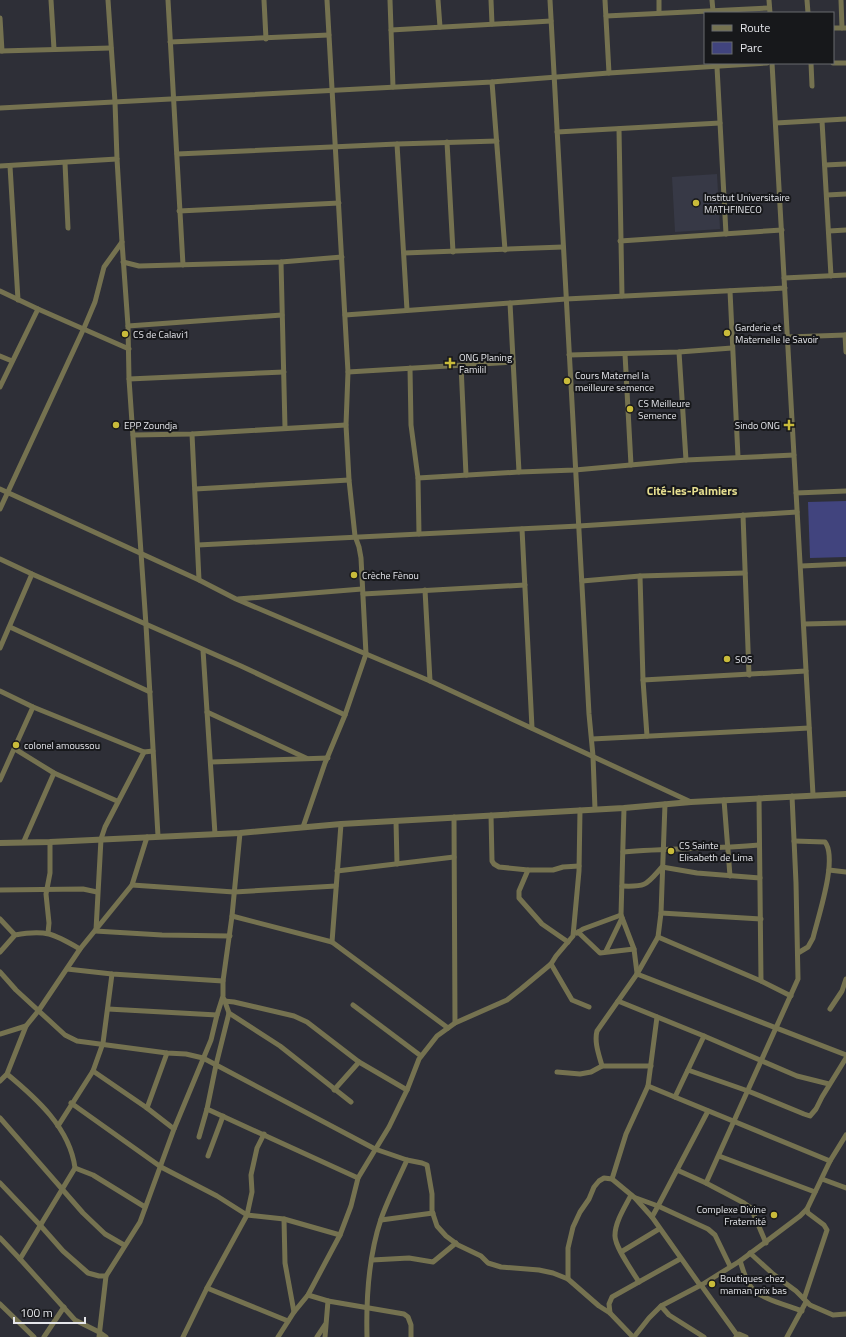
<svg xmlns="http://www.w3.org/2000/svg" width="846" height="1337" font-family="'Titillium Web',sans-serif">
	<rect width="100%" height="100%" fill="#2e2f37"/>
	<!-- built -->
	<path fill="#373946" d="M717,174L720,229L675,232L672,177Z"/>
	<!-- green -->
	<path fill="#41447e" d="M846,501V557L810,558L808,502Z"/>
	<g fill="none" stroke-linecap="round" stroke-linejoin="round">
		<!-- minor -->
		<g stroke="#757250" stroke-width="5">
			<path d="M51,0L54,49"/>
			<path d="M108,0L115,102L117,159L122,242L128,326L129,379L146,625L158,836"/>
			<path d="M168,0L183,265"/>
			<path d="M264,0L266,39"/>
			<path d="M390,0L393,87"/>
			<path d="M438,0L440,27"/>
			<path d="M491,0L492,24"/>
			<path d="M550,0L589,714L593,756L595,809"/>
			<path d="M605,0L609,73"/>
			<path d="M659,0V13"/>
			<path d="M712,0L713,11"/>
			<path d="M769,0L770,13"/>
			<path d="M807,0L808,13"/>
			<path d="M841,0L842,28"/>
			<path d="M606,16L769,8"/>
			<path d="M0,18L2,51"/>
			<path d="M833,28H846"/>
			<path d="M391,30L551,21"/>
			<path d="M170,42L329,35"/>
			<path d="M0,51L111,48"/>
			<path d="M772,63L813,795"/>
			<path d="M811,63L812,86"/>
			<path d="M833,63H846"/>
			<path d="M717,67L726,234"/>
			<path d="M492,82L505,250"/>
			<path d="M0,108L492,82L609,73L767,63"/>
			<path d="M822,121L831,276"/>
			<path d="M776,123L846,119"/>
			<path d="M619,129L622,296"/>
			<path d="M557,132L720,123"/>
			<path d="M447,142L453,252"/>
			<path d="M397,144L407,310"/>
			<path d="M177,154L397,144L497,141"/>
			<path d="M65,163L68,228"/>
			<path d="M825,165L846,164"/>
			<path d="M0,166L117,159"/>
			<path d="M10,166L18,300"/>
			<path d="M827,195L846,194"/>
			<path d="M179,211L339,203"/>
			<path d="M829,231L846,230"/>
			<path d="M620,241L782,230"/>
			<path d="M404,253L563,247"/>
			<path d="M123,262L139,266L281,262L342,257"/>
			<path d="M281,262L285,428"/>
			<path d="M784,278L846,275"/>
			<path d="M0,291L38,309L129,349"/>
			<path d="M730,291L738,457"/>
			<path d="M510,303L519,472"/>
			<path d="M345,315L566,299L785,288"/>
			<path d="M128,326L282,315"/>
			<path d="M845,335L846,352"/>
			<path d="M788,337L846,335"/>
			<path d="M679,352L686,460"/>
			<path d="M625,354L631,465"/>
			<path d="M569,355L679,352L732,348"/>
			<path d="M0,356L12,361"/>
			<path d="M461,365L466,475"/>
			<path d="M410,368L411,425L418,478L419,534"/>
			<path d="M348,372L513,362"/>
			<path d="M129,379L284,372"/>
			<path d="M0,387L38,309"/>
			<path d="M192,434L199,580"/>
			<path d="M133,435L192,434L346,425"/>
			<path d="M418,478L519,472L575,470L686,460L794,455"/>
			<path d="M0,489L199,580L236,599L430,681L691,802"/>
			<path d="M195,489L349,480"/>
			<path d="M796,493L846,491"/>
			<path d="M0,509L84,328L95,302L104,267L122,242"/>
			<path d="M743,515L749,675"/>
			<path d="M522,529L532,728"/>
			<path d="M198,545L579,526L797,512"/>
			<path d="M0,559L32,574L241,666L345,715"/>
			<path d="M801,566L846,564"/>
			<path d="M640,576L643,680L647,736"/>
			<path d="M582,581L640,576L745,573"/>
			<path d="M425,590L430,681"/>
			<path d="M363,594L525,585"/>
			<path d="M238,599L362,589"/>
			<path d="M804,624L846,623"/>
			<path d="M10,627L150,692"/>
			<path d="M0,648L32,574"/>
			<path d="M203,650L215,834"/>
			<path d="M643,680L806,671"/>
			<path d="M0,691L33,707L144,752L153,751"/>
			<path d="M207,712L306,758"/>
			<path d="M592,739L809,728"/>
			<path d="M15,749L54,773L117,801"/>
			<path d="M211,762L328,758"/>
			<path d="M0,780L33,707"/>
			<path d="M759,798L761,981"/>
			<path d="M724,800L730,876"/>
			<path d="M624,808L621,915L634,949L637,973"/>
			<path d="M491,815L492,861L494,864L499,867L528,870H553L563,867L579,866"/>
			<path d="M454,817L455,1023"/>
			<path d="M396,821L397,864"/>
			<path d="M303,827L325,763L345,715L366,654L361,558L359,547L355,536L349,480L346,425L348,372L327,0"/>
			<path d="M24,841L54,773"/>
			<path d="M794,841L825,842C838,859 818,917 813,938L808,947L798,953"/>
			<path d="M623,852C669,848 714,849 759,845"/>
			<path d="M528,870L519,891V898L542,924L568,942"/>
			<path d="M829,870L846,872"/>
			<path d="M337,871L454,857"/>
			<path d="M132,885L234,892L336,886"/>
			<path d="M622,886C647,887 646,885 662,867L697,873L760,878"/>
			<path d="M0,890L83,889L97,892"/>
			<path d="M661,913L761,919"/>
			<path d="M232,916L332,942L448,1028"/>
			<path d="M0,919L15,935"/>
			<path d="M96,930L101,839L105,827L144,752"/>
			<path d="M95,931L162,935L230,936"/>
			<path d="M578,932L600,953L634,949"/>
			<path d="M48,933L49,923L46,894L50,873V842"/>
			<path d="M577,933L583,929L621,915"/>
			<path d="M658,937L761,981L791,996"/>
			<path d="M332,942L341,824"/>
			<path d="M606,951L622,918"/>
			<path d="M0,952L15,935C46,929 54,934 80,949"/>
			<path d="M551,964L572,1000L589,1007"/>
			<path d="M67,969L112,974L223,981"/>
			<path d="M0,972L16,990L65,1035L77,1041L167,1053L186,1054L203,1058L375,1149L407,1160L422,1163L427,1165L432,1194V1211L437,1226L446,1236L458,1245L481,1256L488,1263L501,1267L539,1270L553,1273L568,1279L599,1306L610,1313L633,1337"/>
			<path d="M637,974L846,1055"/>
			<path d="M224,1001L234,1002L294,1016L307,1022L359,1062L407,1090"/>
			<path d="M618,1001L704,1036L797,1076L829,1084"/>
			<path d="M353,1005L421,1056"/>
			<path d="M108,1009L217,1015"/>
			<path d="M830,1009L842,991L846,979"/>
			<path d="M229,1013L280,1046L351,1102"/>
			<path d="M0,1034L26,1026"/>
			<path d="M602,1066C599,1055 594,1042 597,1031L637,974L658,937L661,913L665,804"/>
			<path d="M688,1070L748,1091L804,1114L810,1116L816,1109L822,1097L846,1058"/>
			<path d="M93,1071L147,1108L174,1129"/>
			<path d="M557,1072L580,1074L591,1072L602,1066H651"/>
			<path d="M7,1074C36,1098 70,1128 75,1168L20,1259"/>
			<path d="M0,1081L7,1074L26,1026L39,1010L80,949L132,885L147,837"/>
			<path d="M648,1086L830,1161"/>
			<path d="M334,1090L359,1062"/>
			<path d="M675,1097L704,1036"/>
			<path d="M71,1103L161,1167L217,1196L247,1215L284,1219L340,1235"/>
			<path d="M147,1108L167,1053"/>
			<path d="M207,1109L358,1178"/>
			<path d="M0,1118L83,1213L105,1234L124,1245"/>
			<path d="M58,1126L93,1071L103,1043L112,974"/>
			<path d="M199,1137L207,1109L216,1065L229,1013L224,999"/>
			<path d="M208,1156L223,1116"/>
			<path d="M719,1156L815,1192"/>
			<path d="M75,1168L93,1175L145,1207"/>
			<path d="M677,1170L706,1183L744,1203L751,1208L766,1243"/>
			<path d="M612,1179L626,1134L648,1086L657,1017"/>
			<path d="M822,1179L846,1188"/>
			<path d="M0,1183L40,1225L63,1251L88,1273L99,1276H106"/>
			<path d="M706,1183L798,979L796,883L792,796"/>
			<path d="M631,1195C625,1207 615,1222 615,1235C614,1246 633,1272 639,1282"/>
			<path d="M636,1198L658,1206L708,1229L715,1235L730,1266"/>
			<path d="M652,1217L658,1206L708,1111"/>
			<path d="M284,1219L285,1263L294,1312"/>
			<path d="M381,1220L433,1213"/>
			<path d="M0,1238L20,1259L75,1320L99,1332L106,1337"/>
			<path d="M621,1252L659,1229"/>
			<path d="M750,1253L773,1274L796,1291L810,1305L833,1315L846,1314"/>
			<path d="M372,1260L409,1258L433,1262L456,1243"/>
			<path d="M740,1261C743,1269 745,1279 751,1287C760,1299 787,1305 802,1311"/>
			<path d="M568,1279V1248L573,1227L580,1212L589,1199L594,1187L599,1181L604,1178L612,1179L635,1198L652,1217L700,1285"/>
			<path d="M701,1285L737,1335"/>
			<path d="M207,1288L288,1321"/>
			<path d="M308,1295L328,1301L325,1337"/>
			<path d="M804,1299L827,1230L824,1225L808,1213L807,1209"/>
			<path d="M328,1301L404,1314L408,1317L411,1325V1337"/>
			<path d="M0,1304L34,1337"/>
			<path d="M661,1306L669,1315L704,1337"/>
			<path d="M610,1313L609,1304L612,1297L680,1259"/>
			<path d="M44,1337L64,1307"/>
			<path d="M99,1337L106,1276L140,1222L174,1129L211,1040L217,1015L223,996V981L232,916L240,833"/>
			<path d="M183,1337L207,1288L247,1215L252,1192L251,1175L257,1148L264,1134"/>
			<path d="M278,1337L294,1312L308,1295L340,1235L351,1206L358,1178L389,1127L407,1090L419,1059L437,1036L455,1023L507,1000L521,989L551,964L556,956L573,936L579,871L580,810"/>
			<path d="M317,1337L325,1325"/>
			<path d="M367,1337C366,1299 369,1255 381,1219C388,1199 398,1180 407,1160"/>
			<path d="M634,1337L649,1318L661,1306L703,1284L740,1261L800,1216L807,1209L830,1161L846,1135"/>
			<path d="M736,1337L739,1334L746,1337"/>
			<path d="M787,1337L806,1302"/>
		</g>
		<!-- tertiary -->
		<path stroke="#757250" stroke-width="6" d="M0,843L50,842L240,833L341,824L624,808L691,802L846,794"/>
	</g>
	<!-- markers -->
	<g fill="#c9bb3a" stroke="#17181b" stroke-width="1.5">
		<circle cx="696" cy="203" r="4"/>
		<circle cx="727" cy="333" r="4"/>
		<circle cx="125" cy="334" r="4"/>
		<path d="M448 357h4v4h4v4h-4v4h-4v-4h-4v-4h4z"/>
		<circle cx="567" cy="381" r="4"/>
		<circle cx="630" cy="409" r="4"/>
		<circle cx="116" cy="425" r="4"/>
		<path d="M787 419h4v4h4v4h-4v4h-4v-4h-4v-4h4z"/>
		<circle cx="354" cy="575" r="4"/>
		<circle cx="727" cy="659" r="4"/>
		<circle cx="16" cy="745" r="4"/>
		<circle cx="671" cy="851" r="4"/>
		<circle cx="774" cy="1215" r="4"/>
		<circle cx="712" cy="1284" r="4"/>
	</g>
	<g text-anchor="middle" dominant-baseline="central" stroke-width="4" stroke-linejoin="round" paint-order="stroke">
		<!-- poi labels -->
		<g font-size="10" fill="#e5e6eb" stroke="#17181b" text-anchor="start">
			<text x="704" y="197">Institut Universitaire<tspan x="704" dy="12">MATHFINECO</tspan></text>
			<text x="735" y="327">Garderie et<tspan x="735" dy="12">Maternelle le Savoir</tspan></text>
			<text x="133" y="334">CS de Calavi1</text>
			<text x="459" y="357">ONG Planing<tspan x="459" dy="12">Familil</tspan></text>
			<text x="575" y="375">Cours Maternel la<tspan x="575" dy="12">meilleure semence</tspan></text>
			<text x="638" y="403">CS Meilleure<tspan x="638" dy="12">Semence</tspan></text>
			<text x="124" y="425">EPP Zoundja</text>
			<text x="780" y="425" text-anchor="end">Sindo ONG</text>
			<text x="362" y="575">Crèche Fènou</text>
			<text x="735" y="659">SOS</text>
			<text x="24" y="745">colonel amoussou</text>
			<text x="679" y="845">CS Sainte<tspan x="679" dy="12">Elisabeth de Lima</tspan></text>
			<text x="766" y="1209" text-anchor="end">Complexe Divine<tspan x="766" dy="12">Fraternité</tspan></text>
			<text x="720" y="1278">Boutiques chez<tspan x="720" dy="12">maman prix bas</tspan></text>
		</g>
		<!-- quarter labels -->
		<g font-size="12" font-weight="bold" fill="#e7df90" stroke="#17181b">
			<text x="692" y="490">Cité-les-Palmiers</text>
		</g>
	</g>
	<!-- legend -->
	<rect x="704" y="12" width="130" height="52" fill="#17181b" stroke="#696a6e"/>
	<rect x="712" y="25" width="20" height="6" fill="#757250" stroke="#696a6e"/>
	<text x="740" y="32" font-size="12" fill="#e5e6eb">Route</text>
	<rect x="712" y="42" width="20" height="12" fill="#41447e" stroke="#696a6e"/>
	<text x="740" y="52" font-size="12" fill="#e5e6eb">Parc</text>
	<!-- scale -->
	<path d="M14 1317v6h71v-6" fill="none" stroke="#e5e6eb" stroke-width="2"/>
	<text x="20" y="1317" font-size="12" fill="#e5e6eb" stroke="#17181b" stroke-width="3" paint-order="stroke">100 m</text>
</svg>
